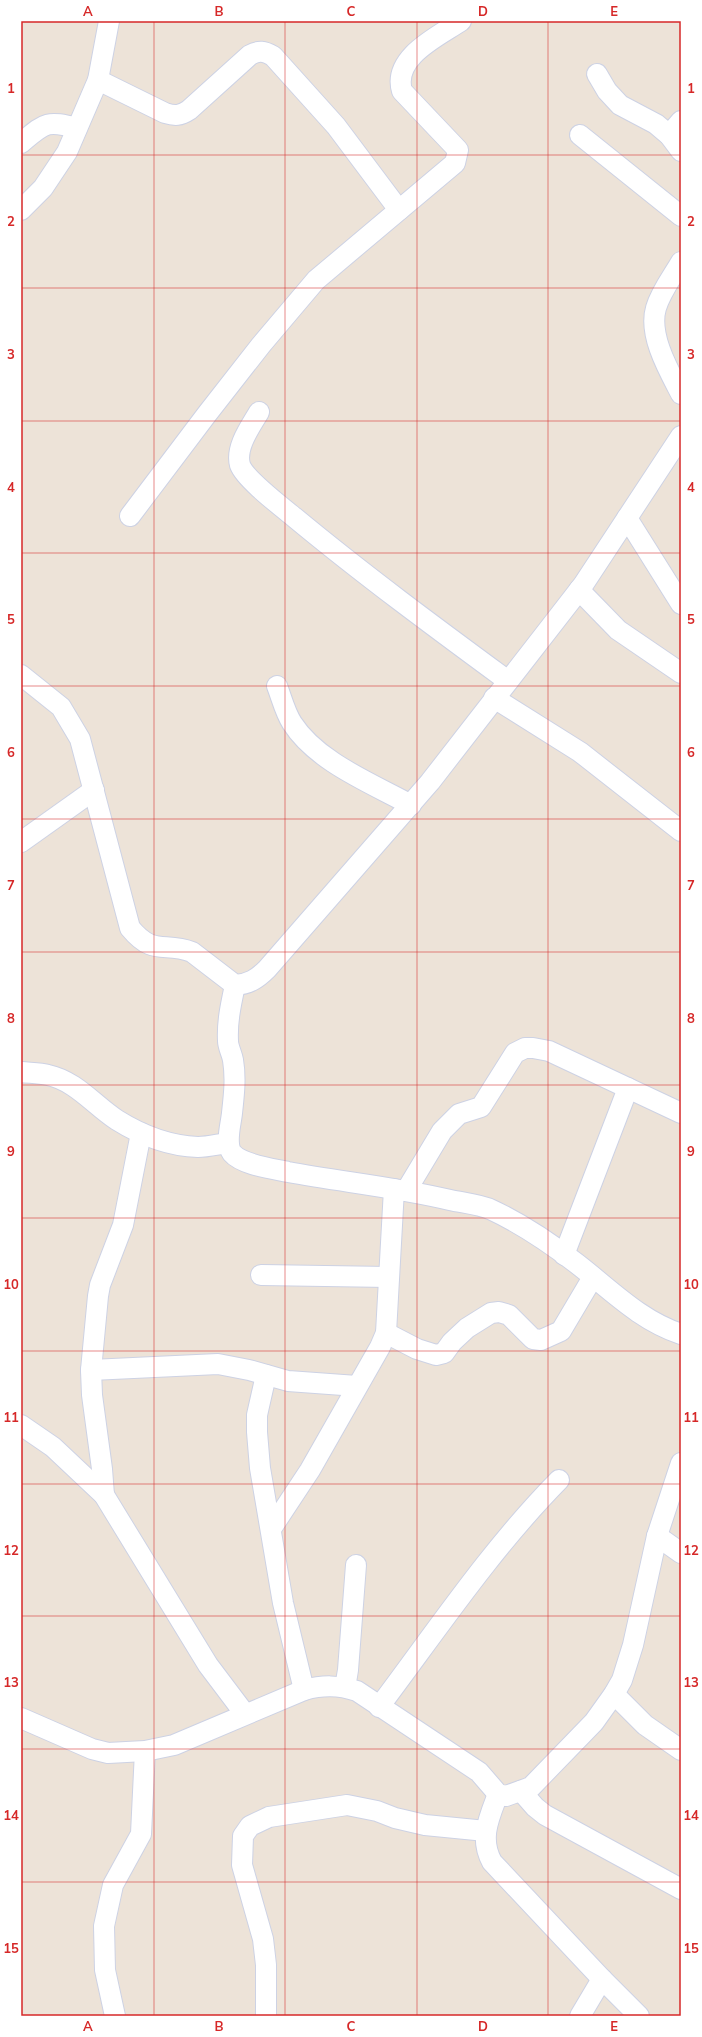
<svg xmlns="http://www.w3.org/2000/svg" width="702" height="2037" font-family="Mulish,sans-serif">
	<rect width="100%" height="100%" fill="#ede3d8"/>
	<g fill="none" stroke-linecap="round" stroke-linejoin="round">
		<!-- minor casing -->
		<g stroke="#cdd2e4" stroke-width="22">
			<g id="minor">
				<path d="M597,74L607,91L620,105L656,124L669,135L681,151"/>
				<path d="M98,80L165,113C175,116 180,116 189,110L250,55C259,50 264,51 273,56L336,126L399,210"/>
				<path d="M580,135L681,216"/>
				<path d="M669,135L681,121"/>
				<path d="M21,143C45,123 46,120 77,128"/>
				<path d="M21,210L43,188L67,152L98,80L109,21"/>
				<path d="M681,262C673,276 661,291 656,308C648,335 669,371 681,394"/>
				<path d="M259,412C251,426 235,447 240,465C245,479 282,507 294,517C364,575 436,628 508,681"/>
				<path d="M130,516L207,414L261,345L316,280L455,163L458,150L402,91C392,57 439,36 461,21"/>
				<path d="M627,518L681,604"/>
				<path d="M579,590L618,630L681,673"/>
				<path d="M21,675L61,707L80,739L130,928C154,957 164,941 192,952L235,985C249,984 257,979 267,969L430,782L583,585L681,436"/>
				<path d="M277,686C282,699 285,712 292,723C317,762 371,783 411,805"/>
				<path d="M494,698L580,752L681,831"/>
				<path d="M21,842L94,790"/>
				<path d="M235,985C231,1004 227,1021 228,1041C228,1047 232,1054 233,1060C236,1078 234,1095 232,1113C231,1124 225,1143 232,1153C242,1165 274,1169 288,1172C342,1182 396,1187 450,1200C463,1203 479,1204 492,1210C522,1224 550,1243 576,1263C610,1289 639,1320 681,1334"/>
				<path d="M21,1072C30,1073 40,1073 48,1075C76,1081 94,1105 117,1120C141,1135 170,1146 198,1147C208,1147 219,1144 228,1143"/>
				<path d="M406,1191L442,1131L459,1114L481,1107L515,1053L525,1048H533L549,1051L681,1113"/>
				<path d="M564,1255L628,1088"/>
				<path d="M261,1275L389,1277"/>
				<path d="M386,1333L417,1349L436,1355L444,1353L452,1342L467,1328L491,1313L499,1312L509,1315L533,1339L541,1340L561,1331L593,1277"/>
				<path d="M91,1370L218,1364L249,1370L288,1381L357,1386"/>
				<path d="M266,1375L257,1415V1432L260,1468L283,1603L304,1690"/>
				<path d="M21,1425L53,1447L104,1495L208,1665L245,1714"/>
				<path d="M104,1495L102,1469L92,1395L91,1370L98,1296L100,1285L123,1225L141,1133"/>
				<path d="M271,1529L310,1470L380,1347L386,1333L394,1189"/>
				<path d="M657,1536L681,1553"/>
				<path d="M343,1687L346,1682L348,1670L356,1565"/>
				<path d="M614,1694L645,1725L681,1750"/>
				<path d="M379,1707C437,1630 491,1549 559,1480"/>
				<path d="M21,1718L92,1749L108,1753L145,1751L174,1745L304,1690C323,1685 338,1685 357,1691L479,1772L498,1794L506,1796L531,1787L594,1722L614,1694L622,1680L633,1645L657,1536L681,1463"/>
				<path d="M521,1791L535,1807L545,1815L681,1889"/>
				<path d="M498,1794C489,1818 479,1838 492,1862L602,1979L639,2016"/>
				<path d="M115,2016L105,1970L104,1926L113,1885L141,1834L145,1751"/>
				<path d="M266,2016V1965L263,1939L242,1865L243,1836L250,1826L269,1817L347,1805L377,1811L395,1818L425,1825L486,1831"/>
				<path d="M580,2016L602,1979"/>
			</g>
		</g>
		<!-- minor -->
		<use href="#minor" stroke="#fff" stroke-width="20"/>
	</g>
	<!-- grid -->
	<path fill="none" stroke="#d62828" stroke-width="1" stroke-opacity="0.55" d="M154,21V2016M285,21V2016M417,21V2016M548,21V2016M21,155H681M21,288H681M21,421H681M21,553H681M21,686H681M21,819H681M21,952H681M21,1085H681M21,1218H681M21,1351H681M21,1484H681M21,1616H681M21,1749H681M21,1882H681"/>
	<!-- border -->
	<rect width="702" height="2037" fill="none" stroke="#ffffff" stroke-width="44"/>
	<rect x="22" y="22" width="658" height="1993" fill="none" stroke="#d62828" stroke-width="1.5"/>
	<g font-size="13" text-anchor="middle" font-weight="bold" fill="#d62828">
		<text x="88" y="16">A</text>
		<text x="219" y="16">B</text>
		<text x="351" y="16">C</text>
		<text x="483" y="16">D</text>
		<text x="614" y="16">E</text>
		<text x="11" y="93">1</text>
		<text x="691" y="93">1</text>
		<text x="11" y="226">2</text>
		<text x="691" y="226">2</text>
		<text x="11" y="359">3</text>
		<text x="691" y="359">3</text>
		<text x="11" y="492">4</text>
		<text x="691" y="492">4</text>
		<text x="11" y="624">5</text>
		<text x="691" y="624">5</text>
		<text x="11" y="757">6</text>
		<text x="691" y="757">6</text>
		<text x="11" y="890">7</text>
		<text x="691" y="890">7</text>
		<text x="11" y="1023">8</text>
		<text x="691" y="1023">8</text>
		<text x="11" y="1156">9</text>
		<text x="691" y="1156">9</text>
		<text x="11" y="1289">10</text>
		<text x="691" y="1289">10</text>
		<text x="11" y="1422">11</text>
		<text x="691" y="1422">11</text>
		<text x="11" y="1555">12</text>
		<text x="691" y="1555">12</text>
		<text x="11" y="1687">13</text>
		<text x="691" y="1687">13</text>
		<text x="11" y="1820">14</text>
		<text x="691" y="1820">14</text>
		<text x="11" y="1953">15</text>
		<text x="691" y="1953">15</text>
		<text x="88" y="2031">A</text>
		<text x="219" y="2031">B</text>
		<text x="351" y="2031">C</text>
		<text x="483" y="2031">D</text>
		<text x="614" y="2031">E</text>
	</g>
</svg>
